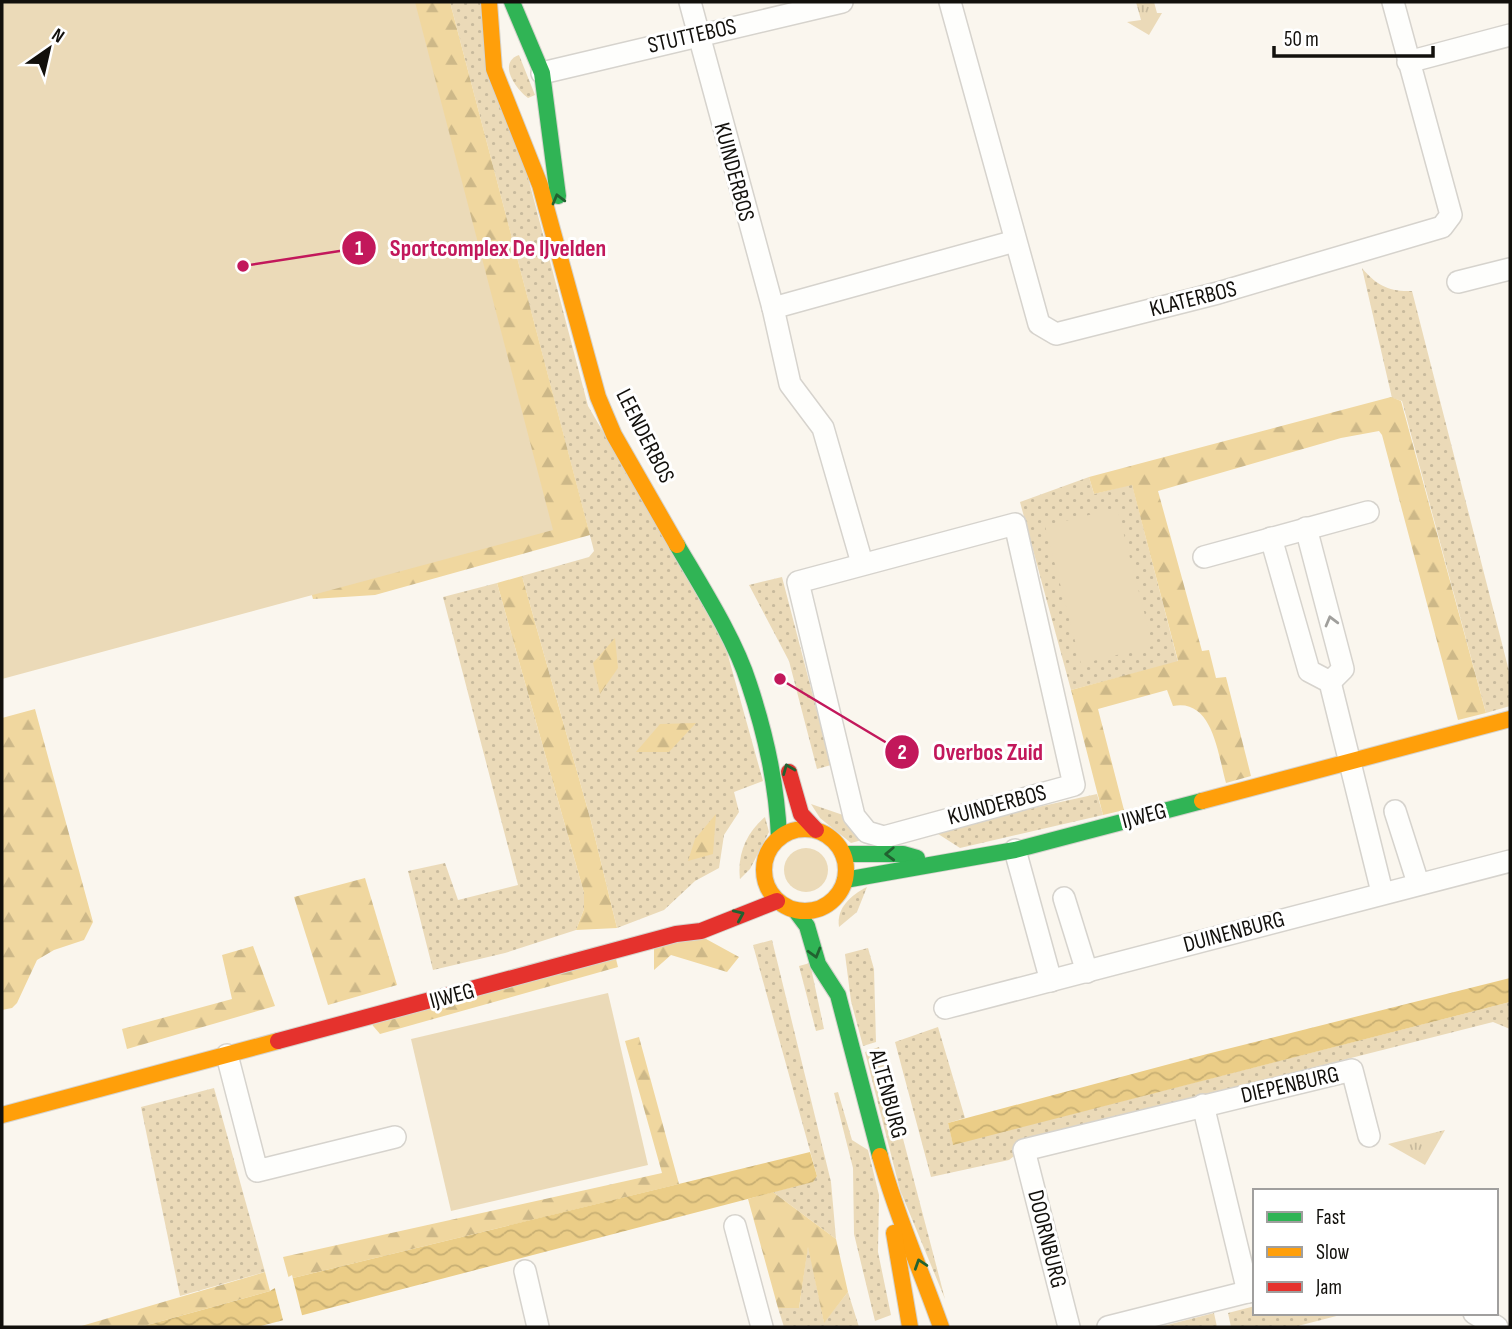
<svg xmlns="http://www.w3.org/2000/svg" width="1512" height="1329" font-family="'Sofia Sans Condensed',sans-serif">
	<defs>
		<pattern id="grass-dots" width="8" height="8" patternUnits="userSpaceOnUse" patternTransform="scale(1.75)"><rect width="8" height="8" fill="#ebdab8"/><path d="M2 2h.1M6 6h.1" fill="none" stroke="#c8ba9d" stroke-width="1.8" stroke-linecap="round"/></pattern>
		<pattern id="forest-firs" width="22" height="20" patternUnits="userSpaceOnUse" patternTransform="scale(1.75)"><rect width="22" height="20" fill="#f0d79f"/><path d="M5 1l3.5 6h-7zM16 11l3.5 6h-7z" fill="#cdb888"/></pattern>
		<pattern id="park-tufts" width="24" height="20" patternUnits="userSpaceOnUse" patternTransform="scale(1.75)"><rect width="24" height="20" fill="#ebdab8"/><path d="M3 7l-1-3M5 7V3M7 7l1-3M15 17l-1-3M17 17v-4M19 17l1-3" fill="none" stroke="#c8ba9d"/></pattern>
		<pattern id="water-waves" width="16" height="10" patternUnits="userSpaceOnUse" patternTransform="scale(1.75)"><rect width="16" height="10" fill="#ebcd87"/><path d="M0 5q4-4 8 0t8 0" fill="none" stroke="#c8af73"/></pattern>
	</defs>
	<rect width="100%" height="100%" fill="#faf6ee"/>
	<!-- grass -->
	<g fill="url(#grass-dots)">
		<path d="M450,2H482L588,406L722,634L763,781L734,792L739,812L724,835L719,868L695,881L664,910L617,928L591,821L522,576L589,557L594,551Z"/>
		<path d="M519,55L535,95L528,98C516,89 497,63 519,55Z"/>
		<path d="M1362,268C1376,285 1389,292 1412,291L1510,675V706L1486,713L1402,401L1392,398Z"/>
		<path d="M1089,477L1094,494L1132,484L1178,662L1071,690L1020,502Z"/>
		<path d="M782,577L831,765L817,769L789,661L749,585Z"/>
		<path d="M497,583L584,893V909L576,930L505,953L433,970L408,871L445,863L458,900L518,885L443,597Z"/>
		<path d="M1097,794L1103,815L960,848L932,830Z"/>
		<path d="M811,804L843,815L862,840L851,843L820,818Z"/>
		<path d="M765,817L769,832L750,869L740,879C737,855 746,833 765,817Z"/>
		<path d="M867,887L857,912L839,927C836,908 851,895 867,887Z"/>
		<path d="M772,940L831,1182L836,1239L773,1192L812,1182L817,1176L753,945Z"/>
		<path d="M868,948L874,969L876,1042L863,1046L851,1001L845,954Z"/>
		<path d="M810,963L824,1029L816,1031L799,966Z"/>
		<path d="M1510,1002V1029L1493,1022L1039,1137L1009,1160L931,1177L895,1042L938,1027L965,1118L948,1123L953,1144Z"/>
		<path d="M879,1047L945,1299L900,1190L865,1052Z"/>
		<path d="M214,1088L265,1272L180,1296L141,1107Z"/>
		<path d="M838,1092L852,1140L868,1150L879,1195L878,1252L891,1315L875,1321L854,1234L853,1168L834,1093Z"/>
		<path d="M808,1244L824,1322L848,1292L859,1327H784L778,1308H799Z"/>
		<path d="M1255,1306V1313H1348L1294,1327H1231L1228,1313Z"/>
		<path d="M1214,1313L1217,1327H1159Z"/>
	</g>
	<!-- forest -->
	<g fill="url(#forest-firs)">
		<path d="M405,2H450L590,535L375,595L313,599L309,585Z"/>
		<path d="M1391,397L1401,401L1486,713L1458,720L1382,435L1379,431L1341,438L1158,491L1202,651L1209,650L1216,678L1226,677L1251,776L1226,783C1218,755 1213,698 1173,706L1167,690L1098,709L1124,810L1103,815L1071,690L1178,661L1132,485L1094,494L1089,477Z"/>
		<path d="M522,576L591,821L617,928L576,930L584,909V893L497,583Z"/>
		<path d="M615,638L618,668L600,694L593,663Z"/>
		<path d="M35,709L93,922L84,940L54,950L37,960L17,1003L12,1008L2,1010V718Z"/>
		<path d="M696,723L669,752H636L660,724Z"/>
		<path d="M716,814L713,854L688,861L695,839Z"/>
		<path d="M365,878L397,985L328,1005L294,897Z"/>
		<path d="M697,934L739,957L727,972L671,955L654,970V946Z"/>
		<path d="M253,946L275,1006L127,1049L122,1029L232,999L222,955Z"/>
		<path d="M615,955L618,967L380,1034L368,1020Z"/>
		<path d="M639,1037L679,1184L289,1279L283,1257L662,1173L625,1041Z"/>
		<path d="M773,1192L836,1239L848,1292L824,1323L808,1247L799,1308H778L748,1199Z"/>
		<path d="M265,1272L270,1291L140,1327H78Z"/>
	</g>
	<!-- park -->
	<g fill="url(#park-tufts)">
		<path d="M1136,2H1154L1157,13H1162L1149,35L1127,22L1141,20Z"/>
		<path d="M1445,1130L1425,1165L1388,1144Z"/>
	</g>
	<!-- garden -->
	<g fill="#ebdab8">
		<path d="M2,2H415L553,530L2,679Z"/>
		<path d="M1117,508L1153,646L1081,664L1045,526Z"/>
		<circle cx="806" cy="870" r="22"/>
		<path d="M608,993L648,1165L451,1211L411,1039Z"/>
	</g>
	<!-- water -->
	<g fill="url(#water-waves)">
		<path d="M1510,978V1002L953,1145L948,1123L1207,1054Z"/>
		<path d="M810,1152L817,1176L813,1182L257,1327H140L270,1291L289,1279Z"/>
	</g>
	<!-- pier -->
	<path fill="#faf6ee" d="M292,1275L303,1319L284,1324L274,1285Z"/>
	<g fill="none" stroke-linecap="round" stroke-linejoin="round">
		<!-- street casing -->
		<g stroke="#d6d3cd" stroke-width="24">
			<g id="street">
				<path d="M690,2L773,308L790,384L823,428L862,563"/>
				<path d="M950,2L1039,324L1056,334L1218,293L1442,227L1451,215L1393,2"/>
				<path d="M1408,62L1510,35"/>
				<path d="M542,73L842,2"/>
				<path d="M1458,282L1510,269"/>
				<path d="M773,308L1015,241"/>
				<path d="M1015,524L1074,785L884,837L867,832L854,816L798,582Z"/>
				<path d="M1306,528L1343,669L1330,682"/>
				<path d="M1271,538L1309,671L1330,682L1382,892"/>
				<path d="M1204,557L1368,512"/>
				<path d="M1395,811L1418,883"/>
				<path d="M1015,850L1051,981"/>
				<path d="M1064,898L1087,972"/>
				<path d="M945,1008L1510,861"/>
				<path d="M227,1055L257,1171L395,1137"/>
				<path d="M1203,1105L1248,1292"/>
				<path d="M735,1226L762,1327"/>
				<path d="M525,1271L538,1327"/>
				<path d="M1474,1313L1497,1327"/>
				<path d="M1069,1327L1024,1150L1352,1070L1369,1136"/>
				<path d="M1108,1327L1255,1290"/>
			</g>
		</g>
		<!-- fast casing -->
		<g stroke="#d6d3cd" stroke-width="18">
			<g id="fast">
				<path d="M512,2L542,73L558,196"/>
				<path d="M677,545C701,586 735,639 749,684C765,732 777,787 779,837"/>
				<path d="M843,854H903L917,858"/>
				<path d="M845,880L1015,850L1202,801"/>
				<path d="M795,910L807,926L818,964L838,995L880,1156"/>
			</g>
		</g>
		<!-- slow casing -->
		<g stroke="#d6d3cd" stroke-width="18">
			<g id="slow">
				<path d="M489,2L494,69L540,185L598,397L614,435L677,545"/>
				<path d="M1202,801L1510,719"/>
				<circle cx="805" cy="870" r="41"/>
				<path d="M2,1115L278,1041"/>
				<path d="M880,1156C896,1215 921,1270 941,1327"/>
				<path d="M894,1233L910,1327"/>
			</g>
		</g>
		<!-- jam casing -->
		<g stroke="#d6d3cd" stroke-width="18">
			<g id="jam">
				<path d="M789,772L801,814L816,830"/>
				<path d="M278,1041L676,934L701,931L777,901"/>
			</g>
		</g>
		<!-- street -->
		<use href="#street" stroke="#fefefc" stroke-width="21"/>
		<!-- fast -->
		<use href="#fast" stroke="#30b455" stroke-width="16"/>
		<!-- slow -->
		<use href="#slow" stroke="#ff9f0a" stroke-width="16"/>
		<!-- jam -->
		<use href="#jam" stroke="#e5322d" stroke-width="16"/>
	</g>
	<!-- one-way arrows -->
	<defs><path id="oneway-chevron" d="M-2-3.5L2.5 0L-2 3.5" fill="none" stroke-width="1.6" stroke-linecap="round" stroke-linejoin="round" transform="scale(1.75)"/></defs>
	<g stroke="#216230">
		<use href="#oneway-chevron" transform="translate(558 199) rotate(-105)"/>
		<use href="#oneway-chevron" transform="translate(788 769) rotate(-112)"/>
		<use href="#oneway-chevron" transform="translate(890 854) rotate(178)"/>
		<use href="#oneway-chevron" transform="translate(739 915) rotate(-24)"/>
		<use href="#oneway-chevron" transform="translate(815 953) rotate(74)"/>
		<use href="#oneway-chevron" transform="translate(920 1264) rotate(-108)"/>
	</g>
	<use stroke="#a09f9c" href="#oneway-chevron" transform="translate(1331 621) rotate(-105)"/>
	<g text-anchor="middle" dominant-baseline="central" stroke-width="6" stroke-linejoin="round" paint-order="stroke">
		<!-- street labels -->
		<g font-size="23" fill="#12100c" stroke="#fff">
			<text transform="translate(692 36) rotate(-13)">STUTTEBOS</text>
			<text transform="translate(734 172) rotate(75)">KUINDERBOS</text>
			<text transform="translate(1193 299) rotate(-14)">KLATERBOS</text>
			<text transform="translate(645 436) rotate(63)">LEENDERBOS</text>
			<text transform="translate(997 805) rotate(-15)">KUINDERBOS</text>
			<text transform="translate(1144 816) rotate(-15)">IJWEG</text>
			<text transform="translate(1234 932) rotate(-15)">DUINENBURG</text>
			<text transform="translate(452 996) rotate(-15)">IJWEG</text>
			<text transform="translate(1290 1085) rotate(-13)">DIEPENBURG</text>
			<text transform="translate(888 1094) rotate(75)">ALTENBURG</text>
			<text transform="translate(1047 1239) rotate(76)">DOORNBURG</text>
		</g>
	</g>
	<!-- callouts -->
	<path fill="none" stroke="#c2185b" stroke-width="2.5" d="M243 266L359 248M780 679L902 752"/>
	<g fill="#c2185b" stroke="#fff" stroke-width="2.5">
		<circle cx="243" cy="266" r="7"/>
		<circle cx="780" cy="679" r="7"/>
		<circle cx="359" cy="248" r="18"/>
		<circle cx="902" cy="752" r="18"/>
	</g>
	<g font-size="21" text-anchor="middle" font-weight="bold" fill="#fff">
		<text x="359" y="255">1</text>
		<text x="902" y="759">2</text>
	</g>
	<g font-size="24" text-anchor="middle" font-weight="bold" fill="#c2185b" stroke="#fff" stroke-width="6" stroke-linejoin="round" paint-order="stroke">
		<text x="498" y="256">Sportcomplex De IJvelden</text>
		<text x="988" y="760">Overbos Zuid</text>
	</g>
	<!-- border -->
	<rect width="1512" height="1329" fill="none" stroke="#12100c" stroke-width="7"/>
	<!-- legend -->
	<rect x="1253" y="1189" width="245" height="126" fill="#ffffff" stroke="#a09f9e" stroke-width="2"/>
	<rect x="1267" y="1212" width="35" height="10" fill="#30b455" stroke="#a09f9e" stroke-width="2"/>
	<text x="1316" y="1224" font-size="21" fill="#12100c">Fast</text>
	<rect x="1267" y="1247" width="35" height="10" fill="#ff9f0a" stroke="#a09f9e" stroke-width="2"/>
	<text x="1316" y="1259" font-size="21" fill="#12100c">Slow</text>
	<rect x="1267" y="1282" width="35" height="10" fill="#e5322d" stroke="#a09f9e" stroke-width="2"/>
	<text x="1316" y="1294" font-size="21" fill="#12100c">Jam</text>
	<!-- north arrow -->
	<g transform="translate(49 49) rotate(34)" stroke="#ffffff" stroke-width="5" paint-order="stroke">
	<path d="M0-5L12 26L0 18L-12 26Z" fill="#12100c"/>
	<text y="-10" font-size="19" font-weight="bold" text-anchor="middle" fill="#12100c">N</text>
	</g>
	<!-- scale -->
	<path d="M1274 46v10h159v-10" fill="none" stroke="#12100c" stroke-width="3.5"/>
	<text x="1284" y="46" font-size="21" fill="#12100c" stroke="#ffffff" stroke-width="5" paint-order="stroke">50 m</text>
</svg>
